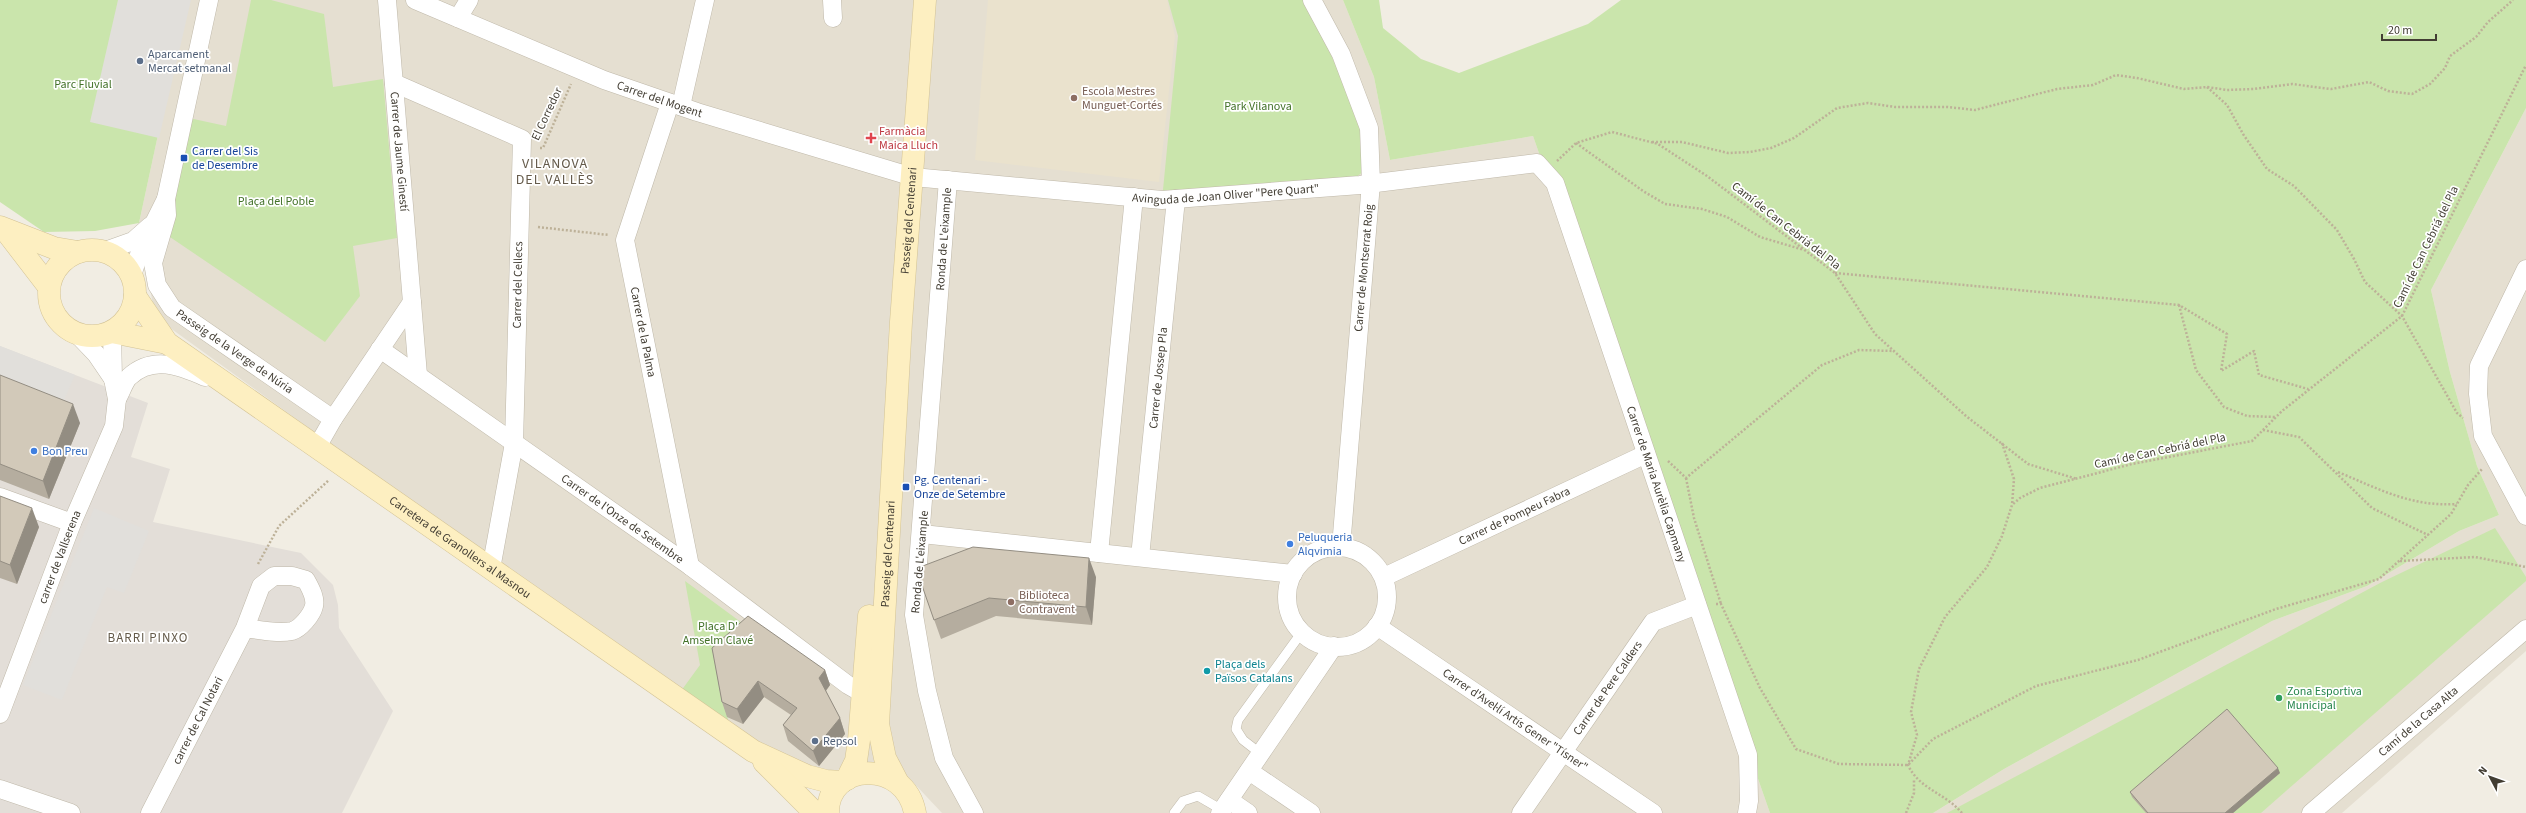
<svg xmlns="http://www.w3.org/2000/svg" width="2526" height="813" font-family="'Source Sans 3',sans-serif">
	<rect width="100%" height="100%" fill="#f1ede3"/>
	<!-- residential -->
	<g fill="#e5dfd1">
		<path d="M187,0H1343L1374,77L1390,160L1533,136L1770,813H942L894,762L847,764L828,776L730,732L155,317L139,223Z"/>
		<path d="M2526,108V651L2342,813H1933L2004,769L2272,621L2367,586L2459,531L2499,515L2477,466L2450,372L2431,290Z"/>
	</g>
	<!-- industrial -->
	<path fill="#e3ded8" d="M0,346L148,403L131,457L170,469L153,522L301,553L333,585L338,605L339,628L393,711L342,813H0Z"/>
	<!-- education -->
	<path fill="#eae2cd" d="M988,0H1167L1175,36L1159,182L975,160Z"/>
	<!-- green -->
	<g fill="#cae5ac">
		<path d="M0,0H187L139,223L95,231L44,232L0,202Z"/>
		<path d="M251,0H271L324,14L333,87L383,79L397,238L353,246L360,296L325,342L164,233L189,118L226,126Z"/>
		<path d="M1168,0H1306L1362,123L1364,171L1345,186L1162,200L1178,36Z"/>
		<path d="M1343,0H1379L1383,28L1421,59L1459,73L1588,24L1621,0H2526V108L2431,290L2450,372L2477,466L2499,515L2459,531L2367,586L2272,621L2004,769L1933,813H1770L1533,136L1390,160L1374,77Z"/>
		<path d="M2495,528L2526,577V581L2261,813H1947L2382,582Z"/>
		<path d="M685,581L753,631L717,664L729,725L681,691L700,665Z"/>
	</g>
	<!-- parking -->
	<g fill="#e1dfdb">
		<path d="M118,0H191L159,138L90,122Z"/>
		<path d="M0,346L75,375L58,414L0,391Z"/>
		<path d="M94,508L149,531L124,593L107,587L62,700L23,685Z"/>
	</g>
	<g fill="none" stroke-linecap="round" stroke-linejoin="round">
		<!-- lane casing -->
		<g stroke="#bfb8a9" stroke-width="10">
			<g id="lane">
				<path d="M1261,754L1243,740L1236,729L1238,720L1302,632"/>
				<path d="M1174,813L1183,801L1198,796L1222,810"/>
			</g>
		</g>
		<!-- street casing -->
		<g stroke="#bfb8a9" stroke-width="19">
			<g id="street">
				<path id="s1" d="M387,0L418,375"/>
				<path id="s2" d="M415,0L604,80L697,112L913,177L1162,200L1360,185L1537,163L1555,183L1748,755L1749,801L1747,813"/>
				<path d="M832,0L833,18"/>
				<path d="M1312,0L1341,54L1369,128L1371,183L1341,547"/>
				<path d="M458,18L469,0"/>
				<path d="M394,83L522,139L514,443L491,569"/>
				<path id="s3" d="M670,103L625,240L690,566"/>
				<path d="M681,106L705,0"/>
				<path d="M948,180L914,615L927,691L944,758L974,813"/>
				<path id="s4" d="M166,199L167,215L153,263L157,285L172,308L333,419"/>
				<path d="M105,251L133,241L150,226"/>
				<path d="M2526,269L2479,366L2478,394L2483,436L2526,516"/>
				<path d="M132,275L141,249L166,199L209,0"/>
				<path d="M76,333L96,354L113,379"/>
				<path id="s5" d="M380,349L690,566L848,685L862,693"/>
				<path d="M117,399C121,393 124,382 129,377C153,355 180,366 205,377"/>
				<path d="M317,447L333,419L412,302"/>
				<path d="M0,497L72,523"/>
				<path d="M922,534L1293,574"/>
				<circle cx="1337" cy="597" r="50"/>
				<path d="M1099,553L1134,197"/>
				<path id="s6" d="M1140,557L1176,199"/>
				<path id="s7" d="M1384,577L1646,454"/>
				<path id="s8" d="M1377,626L1653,813"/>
				<path id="s9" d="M0,714L72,523L114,426L117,399L113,379L112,332"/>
				<path d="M1249,771L1311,813"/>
				<path d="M0,789L71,813"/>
				<path d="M1229,800L1248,813"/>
				<path id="s10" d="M150,813L245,628L261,586L274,576H292L306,580C310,588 316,597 314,606C312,615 300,629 292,631C277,634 260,630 245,628"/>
				<path d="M1220,813L1334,646"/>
				<path id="s11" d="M1521,813L1653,622L1697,605"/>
				<path id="s12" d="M2311,813L2526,629"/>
			</g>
		</g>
		<!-- secondary casing -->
		<g stroke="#d3c395" stroke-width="23">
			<g id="secondary">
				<path d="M0,227L54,248L78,252"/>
				<path d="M6,231L49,287"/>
				<circle cx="92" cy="293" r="43"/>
				<path id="s13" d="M135,296L167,343L753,751L807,776L826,781L842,782"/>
				<path d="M112,332L167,343"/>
				<path d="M764,762L815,813"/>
				<path d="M847,779L856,761L859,740L869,616"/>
				<path id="s14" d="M897,781L885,758L878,724L901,322L925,0"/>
				<path d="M828,813C827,762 905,758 915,813"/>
			</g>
		</g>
		<!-- path -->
		<g stroke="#bdb198" stroke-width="2.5" stroke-dasharray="2 2" stroke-linecap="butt">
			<path d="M2207,87L2227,105L2243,134L2267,169L2294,186L2337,230L2354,259L2365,282L2402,316L2457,413L2463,418"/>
			<path d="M1652,142H1682L1728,153L1750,152L1771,148L1794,138L1837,108L1868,103L1895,107H1948L1975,110L2057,89L2093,85L2116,75L2137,78L2184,89L2207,87L2227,90L2254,89L2292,84L2331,89L2369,82L2388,91L2412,94L2430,84L2445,68L2450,56L2476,37L2488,22L2513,0"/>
			<path d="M1576,143L1643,191L1665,204L1702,209L1727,217L1760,237L1804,250"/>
			<path d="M540,148H543L571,84"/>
			<path d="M1557,161L1576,143L1612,132L1658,144L1707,176L1835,273L1875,334L1966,416L2028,464L2077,479"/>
			<path d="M538,227L609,235"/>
			<path d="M1835,273L2179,305L2227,334L2221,371L2254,351L2259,375L2308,389"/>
			<path d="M2179,305L2196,370L2224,407L2247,416L2275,417"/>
			<path d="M2263,430L2299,437L2372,508L2428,535"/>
			<path d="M2002,443L2014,479L2012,505"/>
			<path d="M1668,461L1686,478L1822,365L1859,350L1894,351"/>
			<path d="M2338,472C2379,489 2411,507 2457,504"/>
			<path d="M1686,478L1694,518L1721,604"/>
			<path d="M2400,561L2475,557L2526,567"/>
			<path d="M258,564L279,526L329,480"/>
			<path d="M1716,604H1721L1760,688L1796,749L1839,764L1908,765L1933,739L2036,686L2138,660L2276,609L2379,579L2451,514L2468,485L2482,469"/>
			<path d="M1906,813L1914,793V779"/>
			<path d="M1962,813C1945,793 1919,789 1908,765L1917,735L1911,712L1919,669L1945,617L1987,567L2002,536L2012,505L2020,498L2040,488L2132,464L2252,441L2282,411L2402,316L2526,65"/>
		</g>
		<!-- lane -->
		<use href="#lane" stroke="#fff" stroke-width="9"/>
		<!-- street -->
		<use href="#street" stroke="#fff" stroke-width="18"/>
		<!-- secondary -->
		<use href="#secondary" stroke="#fdefc1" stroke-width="22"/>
	</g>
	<!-- wall -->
	<g fill="#b5ad9f">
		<path d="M0,375L80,423L49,499L0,480Z"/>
		<path d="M0,496L39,527L17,584L0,578Z"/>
		<path d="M919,577H1096L1092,625L996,616L941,639Z"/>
		<path d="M712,648L825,670L830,685L826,691L840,718L845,734L819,766L788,741L783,725L791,715L764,697L743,724L727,717L722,702Z"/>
		<path d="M2280,773L2233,813H2146L2132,797L2130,792Z"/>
	</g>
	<!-- shaded-wall -->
	<g fill="#938d82">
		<path d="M73,404L80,423L49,499L43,481Z"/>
		<path d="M32,508L39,527L17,584L10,565Z"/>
		<path d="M1089,558L1096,577L1092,625L1086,607Z"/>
		<path d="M825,670L830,685L824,693L819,678Z"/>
		<path d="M758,681L764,697L743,724L737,709Z"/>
		<path d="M840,718L845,734L819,766L813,751Z"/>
		<path d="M2278,768L2280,773L2233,813H2225Z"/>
	</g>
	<!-- building -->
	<g fill="#d2c9b9" stroke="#938d82">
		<path d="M0,375L73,404L43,481L0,464Z"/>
		<path d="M0,496L32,508L10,565L0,561Z"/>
		<path d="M973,547L1089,558L1086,607L989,598L934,620L919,577L920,567Z"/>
		<path d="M748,616L825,670L819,678L840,718L813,751L783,725L797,708L758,681L737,709L722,702L712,648Z"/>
		<path d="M2227,709L2278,768L2225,813H2148L2130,792Z"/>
	</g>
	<!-- markers -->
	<g fill="#5c6f8a" stroke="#fff" stroke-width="1.5">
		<circle cx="140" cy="61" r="4"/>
		<circle cx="815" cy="741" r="4"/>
	</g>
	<g fill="#8d6e63" stroke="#fff" stroke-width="1.5">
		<circle cx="1074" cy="98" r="4"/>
		<circle cx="1011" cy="602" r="4"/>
	</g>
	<path fill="#e0444e" stroke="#fff" stroke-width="1.5" d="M869 132h4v4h4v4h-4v4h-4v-4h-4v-4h4z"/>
	<g fill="#1a4fb4" stroke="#fff" stroke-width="1.5">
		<rect x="180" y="154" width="8" height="8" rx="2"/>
		<rect x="902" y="483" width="8" height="8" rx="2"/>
	</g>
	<g fill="#3f7fe0" stroke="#fff" stroke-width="1.5">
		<circle cx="34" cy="451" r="4"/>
		<circle cx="1290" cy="544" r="4"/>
	</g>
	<circle fill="#0f9aa8" stroke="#fff" stroke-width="1.5" cx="1207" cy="671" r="4"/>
	<circle fill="#2e9e5b" stroke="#fff" stroke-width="1.5" cx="2279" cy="698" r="4"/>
	<g text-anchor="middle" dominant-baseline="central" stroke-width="3.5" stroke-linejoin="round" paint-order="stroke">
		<!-- service labels -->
		<g font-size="12" fill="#4e5e75" stroke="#fff" text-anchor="start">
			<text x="148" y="54">Aparcament<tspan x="148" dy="14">Mercat setmanal</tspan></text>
			<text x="823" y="741">Repsol</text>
		</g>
		<!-- park labels -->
		<g font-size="12" fill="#437229" stroke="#fff">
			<text x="83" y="84">Parc Fluvial</text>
			<text x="1258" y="106">Park Vilanova</text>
			<text x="276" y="201">Plaça del Poble</text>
			<text x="718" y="626">Plaça D'<tspan x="718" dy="14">Amselm Clavé</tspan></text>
		</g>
		<!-- education labels -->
		<g font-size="12" fill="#785e54" stroke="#fff" text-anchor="start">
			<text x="1082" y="91">Escola Mestres<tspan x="1082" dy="14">Munguet-Cortés</tspan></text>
			<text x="1019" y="595">Biblioteca<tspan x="1019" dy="14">Contravent</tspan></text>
		</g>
		<!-- street labels -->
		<g font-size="12" fill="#423d33" stroke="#fff">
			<text stroke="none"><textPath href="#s2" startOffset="264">Carrer del Mogent</textPath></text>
			<text transform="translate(547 114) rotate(-65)">El Corredor</text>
			<text stroke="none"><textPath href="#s1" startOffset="152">Carrer de Jaume Ginestí</textPath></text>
			<text stroke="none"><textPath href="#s2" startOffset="843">Avinguda de Joan Oliver "Pere Quart"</textPath></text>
			<text stroke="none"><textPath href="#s14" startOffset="565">Passeig del Centenari</textPath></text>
			<text transform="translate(1786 226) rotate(38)">Camí de Can Cebriá del Pla</text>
			<text transform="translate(944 239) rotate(-86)">Ronda de L'eixample</text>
			<text transform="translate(2426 247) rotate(-64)">Camí de Can Cebriá del Pla</text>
			<text transform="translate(1364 268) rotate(-85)">Carrer de Montserrat Roig</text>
			<text transform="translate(518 285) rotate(-89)">Carrer del Cellecs</text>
			<text stroke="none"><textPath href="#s3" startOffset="238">Carrer de la Palma</textPath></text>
			<text stroke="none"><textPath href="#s4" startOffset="192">Passeig de la Verge de Núria</textPath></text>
			<text stroke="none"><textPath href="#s6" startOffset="180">Carrer de Jossep Pla</textPath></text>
			<text transform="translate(2160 451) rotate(-12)">Camí de Can Cebriá del Pla</text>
			<text stroke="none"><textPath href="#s2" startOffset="1501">Carrer de Maria Aurèlia Capmany</textPath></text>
			<text stroke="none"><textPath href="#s7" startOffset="144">Carrer de Pompeu Fabra</textPath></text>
			<text stroke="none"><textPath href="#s5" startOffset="296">Carrer de l'Onze de Setembre</textPath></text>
			<text stroke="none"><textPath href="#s13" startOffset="414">Carretera de Granollers al Masnou</textPath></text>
			<text stroke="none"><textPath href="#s14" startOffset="231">Passeig del Centenari</textPath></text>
			<text stroke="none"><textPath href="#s9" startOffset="168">carrer de Vallserena</textPath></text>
			<text transform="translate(920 562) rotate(-85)">Ronda de L'eixample</text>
			<text stroke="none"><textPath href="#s11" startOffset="152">Carrer de Pere Calders</textPath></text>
			<text stroke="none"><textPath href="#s8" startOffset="167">Carrer d'Avel·lí Artís Gener "Tísner"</textPath></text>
			<text stroke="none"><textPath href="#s10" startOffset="104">carrer de Cal Notari</textPath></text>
			<text stroke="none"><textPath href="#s12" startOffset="141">Camí de la Casa Alta</textPath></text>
		</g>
		<!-- health labels -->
		<g font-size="12" fill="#be3a42" stroke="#fff" text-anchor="start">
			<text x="879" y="131">Farmàcia<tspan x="879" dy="14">Maica Lluch</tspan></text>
		</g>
		<!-- transit labels -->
		<g font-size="12" fill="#164399" stroke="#fff" text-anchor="start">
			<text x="192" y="151">Carrer del Sis<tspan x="192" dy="14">de Desembre</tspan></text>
			<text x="914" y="480">Pg. Centenari -<tspan x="914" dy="14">Onze de Setembre</tspan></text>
		</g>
		<!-- shop labels -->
		<g font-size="12" fill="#366cbe" stroke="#fff" text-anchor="start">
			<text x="42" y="451">Bon Preu</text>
			<text x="1298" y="537">Peluqueria<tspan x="1298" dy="14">Alqvimia</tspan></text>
		</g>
		<!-- culture labels -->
		<g font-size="12" fill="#0d838f" stroke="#fff" text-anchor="start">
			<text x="1215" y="664">Plaça dels<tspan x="1215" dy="14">Països Catalans</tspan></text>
		</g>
		<!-- leisure labels -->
		<g font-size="12" fill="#27864d" stroke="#fff" text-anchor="start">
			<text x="2287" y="691">Zona Esportiva<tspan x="2287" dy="14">Municipal</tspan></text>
		</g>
		<!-- neighbourhood labels -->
		<g font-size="13" letter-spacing="1" fill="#655b4b" stroke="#fff">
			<text x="148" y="638">BARRI PINXO</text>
		</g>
		<!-- quarter labels -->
		<g font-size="14" letter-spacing="1" fill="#655b4b" stroke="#fff">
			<text x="555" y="164">VILANOVA<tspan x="555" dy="16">DEL VALLÈS</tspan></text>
		</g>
	</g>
	<!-- north arrow -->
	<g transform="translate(2490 777) rotate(311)" stroke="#ffffff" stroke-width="3" paint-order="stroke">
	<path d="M0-3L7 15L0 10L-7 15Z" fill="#423d33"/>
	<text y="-6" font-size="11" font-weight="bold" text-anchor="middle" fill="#423d33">N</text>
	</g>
	<!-- scale -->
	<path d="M2382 34v6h54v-6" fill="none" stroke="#423d33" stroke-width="2"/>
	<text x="2388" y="34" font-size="12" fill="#423d33" stroke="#ffffff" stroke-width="3" paint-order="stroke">20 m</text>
</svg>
